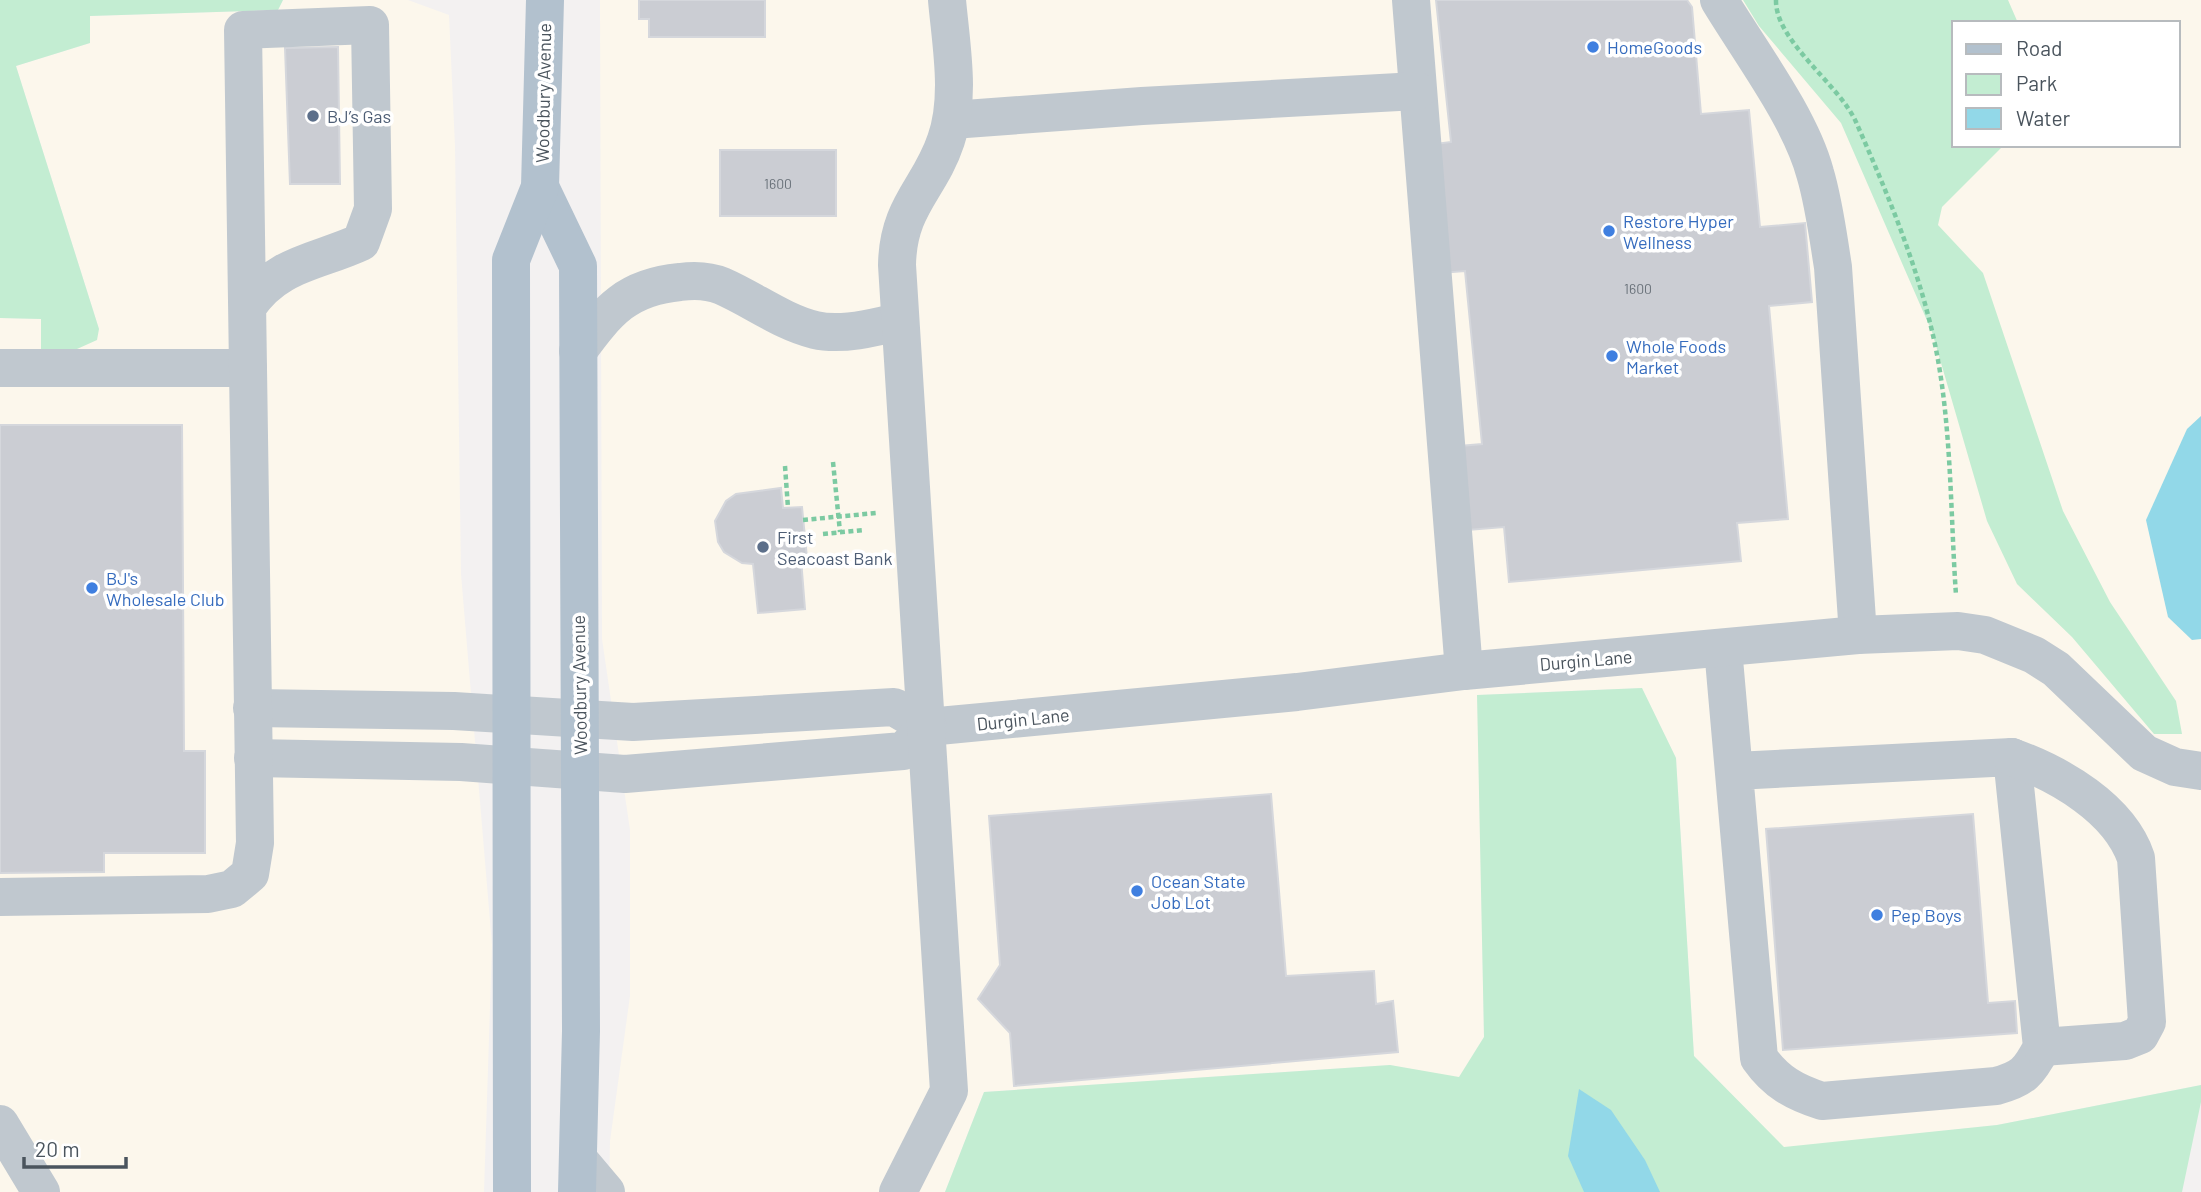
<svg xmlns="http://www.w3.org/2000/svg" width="2201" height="1192" font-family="Barlow,sans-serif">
	<rect width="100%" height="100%" fill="#f3f1f1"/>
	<!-- commercial -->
	<g fill="#fcf7ec" fill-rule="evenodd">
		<path d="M283,0H408L449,15L455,146L461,574L492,945L484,1192H0V318L41,319V349L99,329L16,66L90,43L89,16L278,10Z"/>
		<path d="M600,0H2201V1085L1997,1125L1784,1148L1694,1056L1676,758L1642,688L1478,695L1484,1037L1459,1078L1390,1065L984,1092L945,1192H609L610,1141L630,996V830L602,639ZM1954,23H2178V145H1954Z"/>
	</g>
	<!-- green -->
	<g fill="#c3edd2">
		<path d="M0,0H283L278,10L90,16V43L16,66L99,329L97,340L77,349L41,350V319L0,318Z"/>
		<path d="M1743,0H2008L2018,23H1954V145H2004L1942,207L1938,225L1983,273L2063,511L2110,602L2176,701L2182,734H2154L2072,637L2017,584L1987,521L1932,332L1841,123L1759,26Z"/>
		<path d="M1642,688L1676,758L1694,1056L1784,1147L1997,1125L2201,1085V1102L2182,1192H945L984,1092L1390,1065L1459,1077L1484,1037L1477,695Z"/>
	</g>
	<!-- water -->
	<g fill="#92d8e8">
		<path d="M2201,416V639L2192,640L2168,617L2146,520L2187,429Z"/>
		<path d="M1579,1089L1611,1110L1645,1160L1660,1192H1584L1568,1156Z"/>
	</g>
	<!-- building -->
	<g fill="#cbcdd3" stroke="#d5d7dc" stroke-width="2">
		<path d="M639,0H765V37H649V19H639Z"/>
		<path d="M1436,0H1687L1692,7L1701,114L1749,110L1760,227L1805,223L1812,302L1769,306L1788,519L1737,523L1741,561L1509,582L1504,527L1468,530L1460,446L1482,444L1465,271L1441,273L1427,145L1451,142Z"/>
		<path d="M338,47L340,184H290L285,48Z"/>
		<rect x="720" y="150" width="116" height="66"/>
		<path d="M0,425H182L184,751H205V853H104V872L0,873Z"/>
		<path d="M781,488L783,508L802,507L807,558L801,559L805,609L758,613L753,564L742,563L724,552L718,542L715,521L726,501L736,494Z"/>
		<path d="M1271,794L1286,976L1374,971L1376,1004L1393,1001L1398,1052L1014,1086L1010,1033L978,999L1000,965L989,816Z"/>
		<path d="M1973,814L1988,1003L2015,1001L2017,1033L1783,1050L1766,829Z"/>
	</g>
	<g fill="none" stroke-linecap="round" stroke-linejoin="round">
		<!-- path -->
		<g stroke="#7ccaa2" stroke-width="4.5" stroke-dasharray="5 3.5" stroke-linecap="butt">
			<path d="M1776,0C1775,41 1839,84 1856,122C1886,190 1915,259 1932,331C1952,415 1950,510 1956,595"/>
			<path d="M833,462L840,532"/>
			<path d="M785,466L788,508"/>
			<path d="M803,520L876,513"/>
			<path d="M823,534L864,530"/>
		</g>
		<!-- minor -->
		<g stroke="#c0c8cf" stroke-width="38">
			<path d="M1411,0L1464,671"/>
			<path d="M1719,0C1749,50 1800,117 1815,173C1824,203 1828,236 1833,267L1858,635"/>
			<path d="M952,120L1142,106L1417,91"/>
			<path d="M578,351C608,310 627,287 680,282C694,280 710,281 722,286C754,300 782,322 815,330C841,336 875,328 900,321"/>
			<path d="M0,368H248"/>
			<path d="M1723,648L1759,1058C1776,1082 1794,1092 1822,1101L1996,1086C2023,1079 2029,1072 2042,1047L2012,757L1735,771"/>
			<path d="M252,708L454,711L633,722L894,707L928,727L1297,692L1464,671L1858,635L1958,631L1985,635L2034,655L2056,669L2144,753L2175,767L2201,771"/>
			<path d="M2012,757C2059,774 2119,808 2136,858L2147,1022L2140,1035L2125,1041L2042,1047"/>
			<path d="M253,758L461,762L625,774L903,751L928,727"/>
			<path d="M0,897L208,894L232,889L250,874L255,843L243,30L370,25L373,209L361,242C318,262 277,263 248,306"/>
			<path d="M0,1124L41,1192"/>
			<path d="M579,1160L606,1192"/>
			<path d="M898,1192L949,1091L897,265C898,205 930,189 946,140C961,97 951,45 947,0"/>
		</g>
		<!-- major -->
		<g stroke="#b2c1ce" stroke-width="38">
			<path d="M540,187L578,266L581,1031L577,1192"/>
			<path d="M512,1192L511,260L540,187L545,0"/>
		</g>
	</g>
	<!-- markers -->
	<g fill="#3f7fe0" stroke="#fff" stroke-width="2.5">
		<circle cx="1593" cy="47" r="7"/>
		<circle cx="1609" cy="231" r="7"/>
		<circle cx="1612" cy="356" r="7"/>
		<circle cx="92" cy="588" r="7"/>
		<circle cx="1137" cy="891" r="7"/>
		<circle cx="1877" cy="915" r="7"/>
	</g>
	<g fill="#5c6f8a" stroke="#fff" stroke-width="2.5">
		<circle cx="313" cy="116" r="7"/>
		<circle cx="763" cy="547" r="7"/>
	</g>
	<g text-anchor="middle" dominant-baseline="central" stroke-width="7" stroke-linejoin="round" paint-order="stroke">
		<!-- number labels -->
		<g font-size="14" fill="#6a727a">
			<text x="778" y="183">1600</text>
			<text x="1638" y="288">1600</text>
		</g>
		<!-- shop labels -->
		<g font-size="18" fill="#366cbe" stroke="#fff" text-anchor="start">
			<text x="1607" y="47">HomeGoods</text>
			<text x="1623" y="221">Restore Hyper<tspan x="1623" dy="21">Wellness</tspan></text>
			<text x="1626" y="346">Whole Foods<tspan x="1626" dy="21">Market</tspan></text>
			<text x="106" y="578">BJ's<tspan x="106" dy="21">Wholesale Club</tspan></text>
			<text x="1151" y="881">Ocean State<tspan x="1151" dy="21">Job Lot</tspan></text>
			<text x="1891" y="915">Pep Boys</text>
		</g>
		<!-- street labels -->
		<g font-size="18" fill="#4a545d" stroke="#fff">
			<text transform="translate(543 93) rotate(-89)">Woodbury Avenue</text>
			<text transform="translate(1586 660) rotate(-5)">Durgin Lane</text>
			<text transform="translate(579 685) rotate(-91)">Woodbury Avenue</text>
			<text transform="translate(1023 719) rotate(-6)">Durgin Lane</text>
		</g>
		<!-- service labels -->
		<g font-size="18" fill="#4e5e75" stroke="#fff" text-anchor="start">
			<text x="327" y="116">BJ’s Gas</text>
			<text x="777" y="537">First<tspan x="777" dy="21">Seacoast Bank</tspan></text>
		</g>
	</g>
	<!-- legend -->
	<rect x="1952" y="21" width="228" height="126" fill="#ffffff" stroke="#b7bbbe" stroke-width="2"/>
	<rect x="1966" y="44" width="35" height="10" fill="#b2c1ce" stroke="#b7bbbe" stroke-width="2"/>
	<text x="2016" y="56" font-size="21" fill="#4a545d">Road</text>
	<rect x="1966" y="74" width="35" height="21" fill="#c3edd2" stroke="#b7bbbe" stroke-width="2"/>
	<text x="2016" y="91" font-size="21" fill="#4a545d">Park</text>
	<rect x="1966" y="108" width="35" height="21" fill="#92d8e8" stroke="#b7bbbe" stroke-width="2"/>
	<text x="2016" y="126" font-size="21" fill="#4a545d">Water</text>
	<!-- scale -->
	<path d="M24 1157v10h102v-10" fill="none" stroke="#4a545d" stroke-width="3.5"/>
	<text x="35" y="1157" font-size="21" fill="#4a545d" stroke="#ffffff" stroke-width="5" paint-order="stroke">20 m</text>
</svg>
